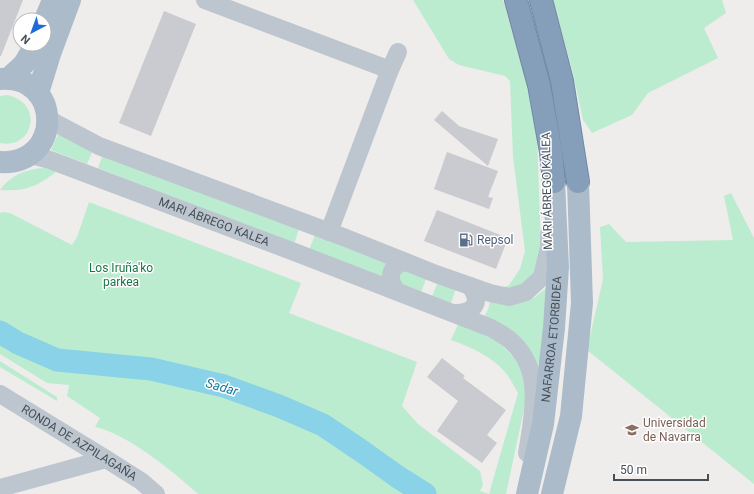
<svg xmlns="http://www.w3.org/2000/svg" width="754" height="494" font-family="Roboto,sans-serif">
	<rect width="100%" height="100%" fill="#efecec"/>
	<!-- green -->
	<g fill="#bbeccf">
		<path d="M413,0H503L524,74L537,133L541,251L533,279L513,291L499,290L509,285L520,269L525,251L513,157L510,81L505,76L459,65L449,59Z"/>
		<path d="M553,0H722L726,13L704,28L718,58L648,93L632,115L592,133L583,120L573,73Z"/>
		<path d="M7,95C45,103 33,150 0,143V96Z"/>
		<path d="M58,134L93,150L87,164L51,150Z"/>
		<path d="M103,154L299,229L294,244L98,168Z"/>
		<path d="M44,168L58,170C39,186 25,192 0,190C10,175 27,169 44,168Z"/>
		<path d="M731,193L754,238V484L587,350L603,279L600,227L609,224L626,242L733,240L724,196Z"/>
		<path d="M89,202L301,283L289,313L417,362L402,406L418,424L480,471L483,485L480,491L489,494L518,393C514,386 510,378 505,372C491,356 471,347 451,340L459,322L497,341L515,358L520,368L527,395L506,494H198C174,472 126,433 95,427L100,418L67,396L69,385L47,383L0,354V213L3,212L10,213L72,245L77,237Z"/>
		<path d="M315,235L388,263L382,278L309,250Z"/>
		<path d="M405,269L427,277L421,292L400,284L396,274Z"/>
		<path d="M438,282L456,288L451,303L432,296Z"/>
		<path d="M546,288L544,325L538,370L481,321C487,313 490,307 490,297L521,302L534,298Z"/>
		<path d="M0,361L57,397V401L0,367Z"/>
	</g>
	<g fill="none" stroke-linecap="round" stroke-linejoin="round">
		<!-- river -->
		<path stroke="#89d2e7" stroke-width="23" d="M0,332L18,343L57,360L151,369L224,386L279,406L323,425L363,452L398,477L425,494"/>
	</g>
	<!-- building -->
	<g fill="#c9cbd1">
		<path d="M0,0H23L1,56H0Z"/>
		<path d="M164,11L196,24L151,136L119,123Z"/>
		<path d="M442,111L459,126L498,139L488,166L434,120Z"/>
		<path d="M447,152L498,171L488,197L493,198L489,209L434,189Z"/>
		<path d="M437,210L508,238L496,269L424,241Z"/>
		<path d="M442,358L465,376L463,378L506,410L487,435L497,443L482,463L437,431L458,401L427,377Z"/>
	</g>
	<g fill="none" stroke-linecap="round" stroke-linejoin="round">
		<!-- highway casing -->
		<g stroke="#7089a5" stroke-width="24">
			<g id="highway">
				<path d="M516,0L539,85L551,152L554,182"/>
				<path d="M541,0L562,81L578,182"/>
			</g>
		</g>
		<!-- minor -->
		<g stroke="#bdc6ce" stroke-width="18">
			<path d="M205,0L382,67L389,72L329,232"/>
			<path d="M389,72L398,52"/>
			<path d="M48,119L99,146L346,238L436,274L490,293L509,297L526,292L542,277L549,247V234"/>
			<path id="s1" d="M31,155L50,160L297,253L491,328C498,332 506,336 512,342C544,371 533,416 527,453"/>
			<path d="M397,291C387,280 389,265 406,262"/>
			<path d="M453,313C473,314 483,303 470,286"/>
			<path id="s2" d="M0,394L106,459L141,481L156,494"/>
			<path d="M0,488L106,459"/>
		</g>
		<!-- major -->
		<g stroke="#acbbca" stroke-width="22">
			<path d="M44,22L53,0"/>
			<path d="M9,78L24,64L36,44"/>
			<path d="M0,79C63,74 63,166 0,162"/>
			<path d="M38,93L50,54L70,0"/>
			<path id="s3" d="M527,494L543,424L554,328L558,267L554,182"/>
			<path d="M552,494L571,416L582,303L578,182"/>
		</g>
		<!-- highway -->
		<use href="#highway" stroke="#859eba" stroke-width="22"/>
	</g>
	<!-- icons -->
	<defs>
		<g id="fuel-bare" transform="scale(1.08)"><path d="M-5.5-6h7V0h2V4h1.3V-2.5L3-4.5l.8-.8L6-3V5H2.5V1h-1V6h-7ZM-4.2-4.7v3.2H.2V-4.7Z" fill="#5c6f8a" stroke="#fff" stroke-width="2.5" paint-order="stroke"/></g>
		<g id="university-bare" transform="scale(1.08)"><path d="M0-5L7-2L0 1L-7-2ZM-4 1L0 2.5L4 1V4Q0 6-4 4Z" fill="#8d6e63" stroke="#fff" stroke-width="2.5" paint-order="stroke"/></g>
	</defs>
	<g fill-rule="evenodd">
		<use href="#fuel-bare" x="466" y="240"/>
		<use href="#university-bare" x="632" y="430"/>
	</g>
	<g text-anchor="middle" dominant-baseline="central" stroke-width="3" stroke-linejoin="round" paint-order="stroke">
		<!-- street labels -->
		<g font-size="12" fill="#454f58" stroke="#fff">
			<text transform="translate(547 191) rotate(-91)">MARI ÁBREGO KALEA</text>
			<text stroke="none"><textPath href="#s1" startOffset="195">MARI ÁBREGO KALEA</textPath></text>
			<text stroke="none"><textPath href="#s3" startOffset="157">NAFARROA ETORBIDEA</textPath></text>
			<text stroke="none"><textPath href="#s2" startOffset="93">RONDA DE AZPILAGAÑA</textPath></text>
		</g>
		<!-- service labels -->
		<g font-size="12" fill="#4e5e75" stroke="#fff" text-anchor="start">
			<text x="477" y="240">Repsol</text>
		</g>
		<!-- park labels -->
		<g font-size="12" fill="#1a764a" stroke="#fff">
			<text x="121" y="268">Los Iruña'ko<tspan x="121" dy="14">parkea</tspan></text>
		</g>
		<!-- education labels -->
		<g font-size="12" fill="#785e54" stroke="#fff" text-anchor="start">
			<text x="643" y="423">Universidad<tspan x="643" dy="14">de Navarra</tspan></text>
		</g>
		<!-- water labels -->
		<g font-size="13" font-style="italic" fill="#127e9f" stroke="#fff">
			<text transform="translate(222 387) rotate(16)">Sadar</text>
		</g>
	</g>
	<!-- north arrow -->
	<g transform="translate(32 32) rotate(221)"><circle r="19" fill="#ffffff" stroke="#b5b9bc"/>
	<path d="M0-3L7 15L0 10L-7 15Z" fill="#206bd5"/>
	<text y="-6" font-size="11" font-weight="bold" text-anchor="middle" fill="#454f58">N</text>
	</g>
	<!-- scale -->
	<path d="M614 474v6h94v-6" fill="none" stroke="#454f58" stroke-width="2"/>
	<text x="620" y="474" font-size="12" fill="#454f58" stroke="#ffffff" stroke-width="3" paint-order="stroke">50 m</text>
</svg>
